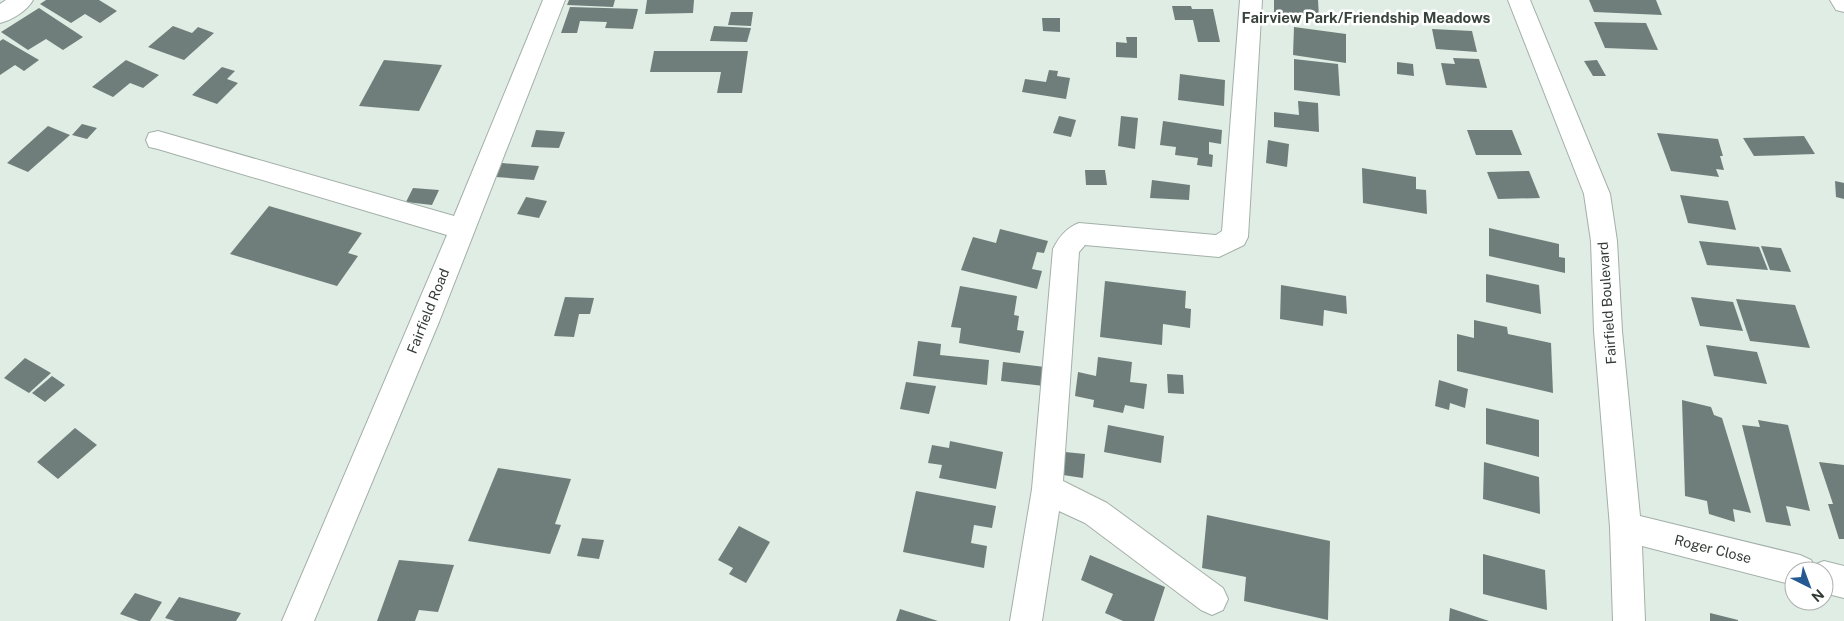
<svg xmlns="http://www.w3.org/2000/svg" width="1844" height="621" font-family="'Public Sans',sans-serif">
	<rect width="100%" height="100%" fill="#dfede5"/>
	<!-- building -->
	<g fill="#6f7e7a">
		<path d="M46,0H99L117,11L100,23L85,14L71,23L40,4Z"/>
		<path d="M569,0H615L613,7L567,5Z"/>
		<path d="M647,0H694L693,13L645,14Z"/>
		<path d="M1274,0H1318L1319,18L1274,12Z"/>
		<path d="M1589,0H1656L1662,15L1594,12Z"/>
		<path d="M1172,6H1191L1192,9H1213L1220,42H1198L1193,20H1175Z"/>
		<path d="M570,7L638,9L633,29L605,28L607,22L580,21L577,33H561Z"/>
		<path d="M39,8L83,37L63,50L46,39L28,50L1,32Z"/>
		<path d="M731,12H753L751,26L728,25Z"/>
		<path d="M1042,18H1060V32L1043,31Z"/>
		<path d="M1594,22L1646,23L1658,50L1605,48Z"/>
		<path d="M173,26L192,33L198,27L214,33L184,60L148,47Z"/>
		<path d="M714,26L751,28L747,42L710,41Z"/>
		<path d="M1294,27L1346,34V63L1293,55Z"/>
		<path d="M1432,29L1472,31L1477,52L1436,49Z"/>
		<path d="M1126,37H1137V58L1116,57V42L1127,43Z"/>
		<path d="M3,39L39,60L24,71L15,65L0,75V41Z"/>
		<path d="M654,51H748L742,93H717L721,72H650Z"/>
		<path d="M1453,58L1479,59L1487,88L1446,85L1441,63L1455,64Z"/>
		<path d="M1294,59L1338,64L1340,96L1294,90Z"/>
		<path d="M126,60L159,75L143,88L130,83L113,97L92,87Z"/>
		<path d="M384,60L442,65L419,111L359,106Z"/>
		<path d="M1597,60L1606,76H1593L1584,61Z"/>
		<path d="M1397,62L1413,64L1414,76L1397,74Z"/>
		<path d="M222,67L235,71L227,79L238,83L217,104L192,95Z"/>
		<path d="M1049,70L1058,71L1057,76L1070,78L1066,99L1022,92L1025,79L1046,82Z"/>
		<path d="M1180,74L1225,80L1224,106L1178,100Z"/>
		<path d="M1298,101L1318,103L1319,132L1274,127V112L1299,115Z"/>
		<path d="M1059,116L1076,120L1071,137L1053,133Z"/>
		<path d="M1121,116L1138,118L1135,149L1118,146Z"/>
		<path d="M1163,121L1222,130L1221,144L1209,142V154L1213,155L1212,167L1197,165L1198,158L1175,155L1176,147L1160,145Z"/>
		<path d="M82,124L97,128L87,139L72,135Z"/>
		<path d="M48,126L70,135L28,172L7,163Z"/>
		<path d="M536,130L565,132L559,148L531,147Z"/>
		<path d="M1467,130H1512L1522,155H1476Z"/>
		<path d="M1657,133L1718,139L1723,156H1720L1724,170L1716,169L1719,177L1671,171Z"/>
		<path d="M1804,136L1815,154L1754,156L1743,138Z"/>
		<path d="M1268,140L1289,144L1287,167L1266,163Z"/>
		<path d="M502,163L539,166L534,180L496,177Z"/>
		<path d="M1362,168L1416,177V189L1426,190L1427,214L1363,203Z"/>
		<path d="M1085,170H1105L1107,185H1086Z"/>
		<path d="M1529,171L1540,198L1498,199L1487,172Z"/>
		<path d="M1152,180L1190,185L1189,200L1150,198Z"/>
		<path d="M1835,181L1844,183V199L1836,197Z"/>
		<path d="M413,188L439,190L432,205L406,202Z"/>
		<path d="M1680,195L1728,201L1736,230L1688,223Z"/>
		<path d="M526,197L547,201L539,218L517,214Z"/>
		<path d="M269,206L362,233L348,253L358,256L337,286L230,254Z"/>
		<path d="M1489,228L1559,244V257L1565,258V273L1489,256Z"/>
		<path d="M1000,229L1048,241L1044,253L1037,252L1032,269L1042,271L1037,289L961,270L973,237L996,243Z"/>
		<path d="M1699,241L1759,247L1768,270L1707,265Z"/>
		<path d="M1761,246L1781,248L1791,272L1770,270Z"/>
		<path d="M1486,274L1539,285L1541,314L1486,302Z"/>
		<path d="M1105,281L1186,291L1185,308L1191,309L1190,328L1163,324L1162,345L1100,337Z"/>
		<path d="M1281,285L1346,296L1347,314L1324,310L1323,326L1280,319Z"/>
		<path d="M960,286L1017,296L1014,315L1019,316L1017,330L1024,331L1020,353L959,343L961,328L951,327Z"/>
		<path d="M565,297L594,298L590,314H579L574,337L554,336Z"/>
		<path d="M1691,297L1733,302L1743,331L1700,326Z"/>
		<path d="M1736,299L1795,305L1810,348L1750,341Z"/>
		<path d="M1474,320L1507,327L1508,334L1551,343L1553,393L1457,371V334L1474,338Z"/>
		<path d="M918,341L941,344L940,355L989,360L987,385L913,376Z"/>
		<path d="M1706,345L1757,352L1767,384L1714,376Z"/>
		<path d="M1098,357L1132,362L1130,382L1147,384L1144,409L1125,405L1123,413L1093,407L1094,400L1075,396L1078,372L1096,376Z"/>
		<path d="M25,358L51,373L29,393L4,378Z"/>
		<path d="M1003,362L1045,367L1044,386L1001,381Z"/>
		<path d="M1167,374L1183,375L1184,394L1168,393Z"/>
		<path d="M52,376L65,385L45,402L32,393Z"/>
		<path d="M1439,380L1468,389L1465,408L1450,403L1449,410L1435,406Z"/>
		<path d="M906,382L936,386L929,414L900,409Z"/>
		<path d="M1682,400L1711,407L1714,415L1722,418L1751,513L1733,509L1735,522L1709,514L1707,501L1685,496Z"/>
		<path d="M1486,408L1539,420V457L1486,444Z"/>
		<path d="M1758,420L1788,425L1810,511L1786,506L1791,526L1766,522L1742,425L1760,427Z"/>
		<path d="M1108,425L1164,436L1161,463L1104,452Z"/>
		<path d="M75,428L97,445L58,479L37,462Z"/>
		<path d="M950,441L1003,452L996,489L939,478L942,465L928,463L932,445L949,448Z"/>
		<path d="M1065,452L1085,454L1083,478L1063,475Z"/>
		<path d="M1484,462L1539,477L1540,514L1483,499Z"/>
		<path d="M1819,462L1844,465V539H1839L1828,504H1833Z"/>
		<path d="M498,468L571,479L555,524L561,525L550,554L468,541Z"/>
		<path d="M916,491L996,506L992,528L974,525L971,543L987,546L984,568L903,552Z"/>
		<path d="M1207,515L1330,541L1328,620L1244,601L1246,577L1202,568Z"/>
		<path d="M739,526L770,542L746,583L729,574L733,568L718,560Z"/>
		<path d="M582,538L604,540L599,559L577,556Z"/>
		<path d="M1483,554L1545,570L1547,610L1483,594Z"/>
		<path d="M1090,555L1165,587L1154,621H1123L1105,613L1113,594L1081,580Z"/>
		<path d="M399,560L454,565L438,612L419,610L415,621H377Z"/>
		<path d="M135,593L162,602L150,621H139L120,614Z"/>
		<path d="M179,597L241,613L236,621H175L165,618Z"/>
		<path d="M1450,608L1489,621H1449Z"/>
		<path d="M900,609L938,621H896Z"/>
		<path d="M1710,613L1738,620V621H1710Z"/>
	</g>
	<g fill="none" stroke-linecap="round" stroke-linejoin="round">
		<!-- minor casing -->
		<g stroke="#a3b0a9" stroke-width="2">
			<g id="minor">
				<path d="M6,0H33C27,11 12,20 0,23V4Z"/>
				<path d="M543,0H565L439,322L314,621H282L447,235L158,149L149,147L146,140L149,133L158,131L454,216Z"/>
				<path d="M1240,0H1262L1248,237L1244,245L1219,257L1085,245L1079,252L1063,481L1107,503L1223,588L1228,599L1223,610L1212,615L1201,610L1085,523L1059,511L1042,621H1010L1032,489L1053,249C1059,237 1066,228 1079,223L1216,235L1222,231Z"/>
				<path d="M1508,0H1530L1610,194L1617,241L1622,331L1640,516L1800,555L1811,560L1814,565L1824,561L1844,566V598L1824,593V571H1794V585L1642,546L1645,621H1613L1610,527L1594,331L1591,241L1584,194Z"/>
				<path d="M1830,0H1844V12L1836,10Z"/>
			</g>
		</g>
		<!-- minor -->
		<use href="#minor" fill="#fff" fill-rule="evenodd"/>
	</g>
	<g text-anchor="middle" dominant-baseline="central" stroke-width="5" stroke-linejoin="round" paint-order="stroke">
		<!-- street labels -->
		<g font-size="14" fill="#343a36" stroke="#fff">
			<text transform="translate(1607 303) rotate(-94)">Fairfield Boulevard</text>
			<text transform="translate(428 311) rotate(-68)">Fairfield Road</text>
			<text transform="translate(1713 549) rotate(14)">Roger Close</text>
		</g>
		<!-- neighbourhood labels -->
		<g font-size="15" font-weight="bold" fill="#38433d" stroke="#fff">
			<text x="1366" y="17">Fairview Park/Friendship Meadows</text>
		</g>
	</g>
	<!-- north arrow -->
	<g transform="translate(1809 586) rotate(138)"><circle r="24" fill="#ffffff" stroke="#aeb0af"/>
	<path d="M0-4L9 19L0 12L-9 19Z" fill="#245991"/>
	<text y="-8" font-size="14" font-weight="bold" text-anchor="middle" fill="#343a36">N</text>
	</g>
</svg>
